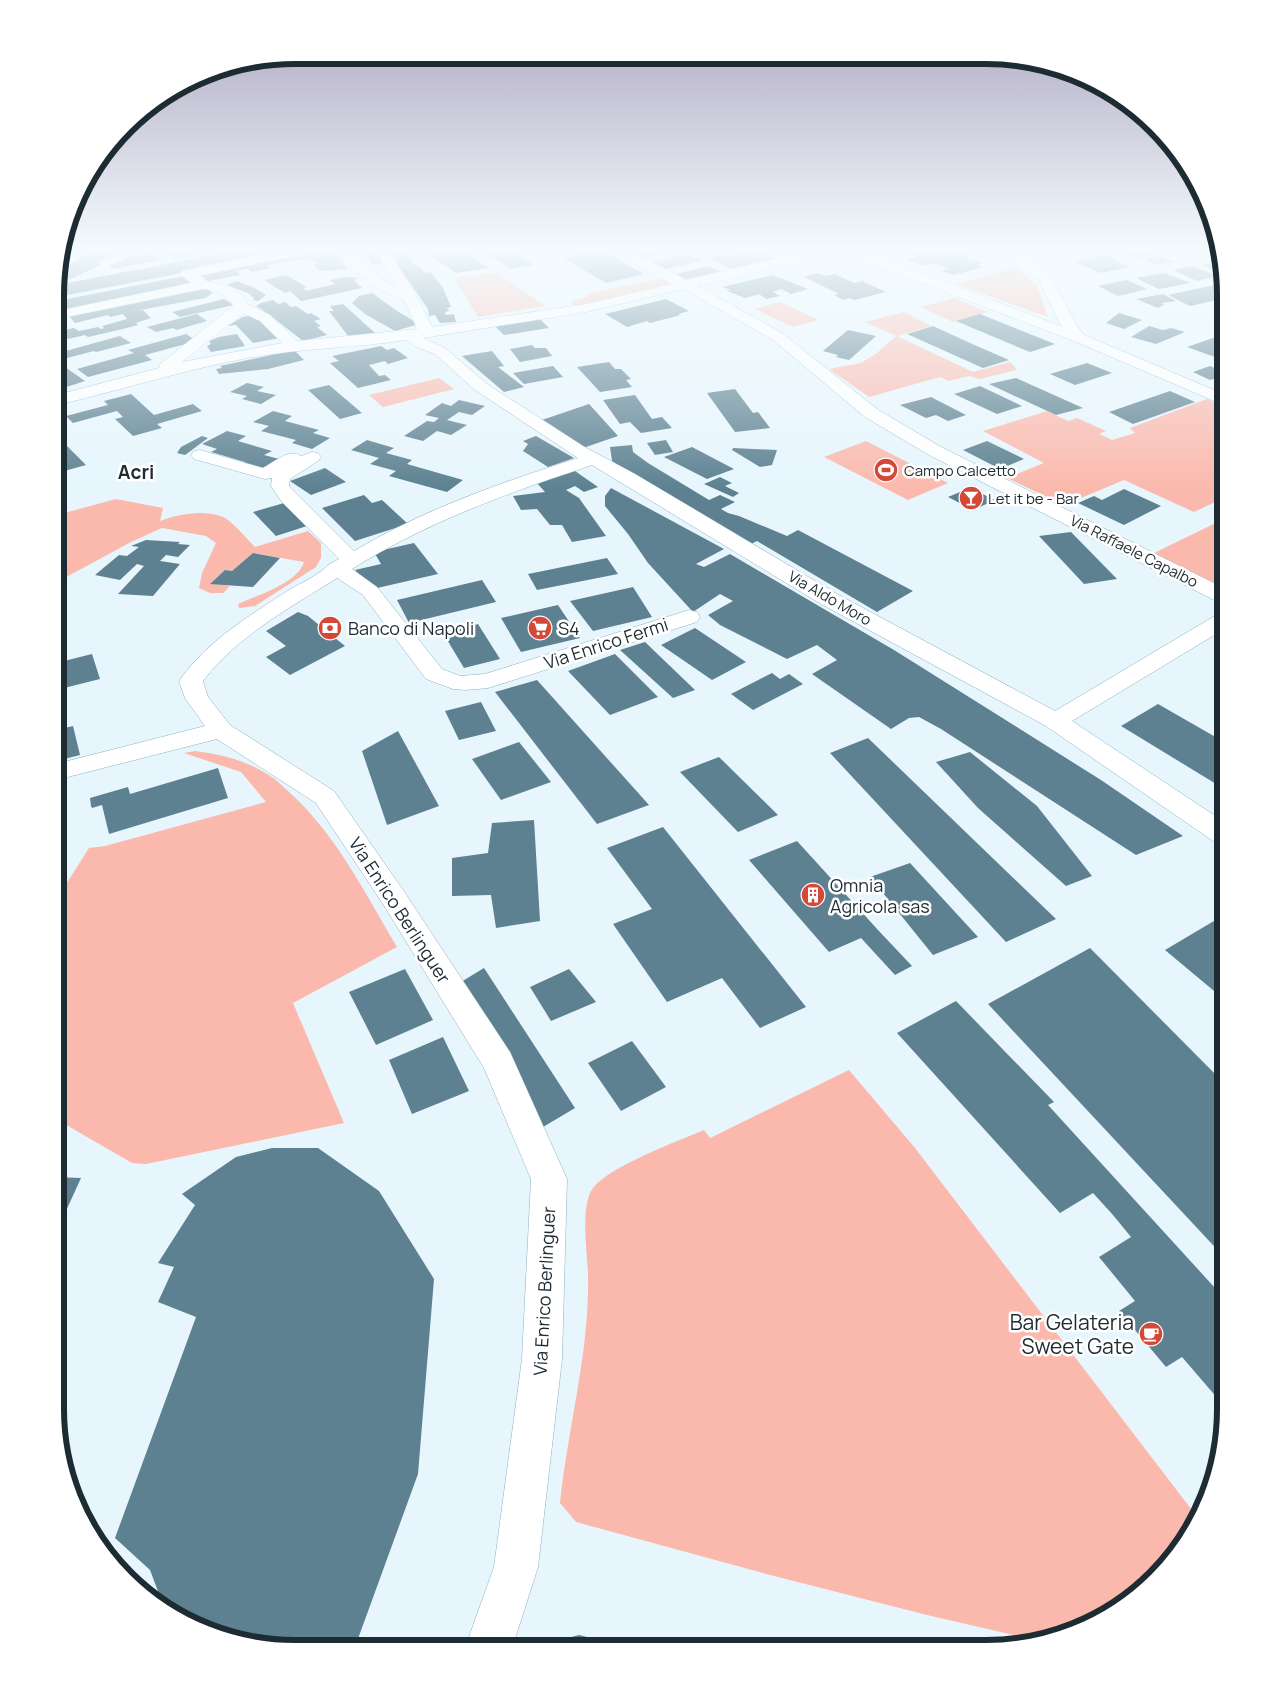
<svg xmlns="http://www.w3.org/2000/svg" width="1281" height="1704" font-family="Manrope,sans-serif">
	<rect width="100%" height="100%" fill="#e7f6fd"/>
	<!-- green -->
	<g fill="#fbb9ad">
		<path d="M1016,267L1037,286L1048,317L956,284Z"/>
		<path d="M498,273L545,306L478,317L454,278Z"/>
		<path d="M662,278L678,283L671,286L578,306L572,305V301L584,298L590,293Z"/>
		<path d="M954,298L988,312L953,322L920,307Z"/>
		<path d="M780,302L819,320L793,327L755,309Z"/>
		<path d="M904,312L931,326L897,336L973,372L1010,362L1017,370L979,379L969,376L949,381L940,377L869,397L829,369L861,363L877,353L896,336L865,322Z"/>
		<path d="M439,378L454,389L383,407L369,395Z"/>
		<path d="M1207,399L1226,407V497L1194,512L1124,480L1064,505L1007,478L1044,463L983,431L1047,411L1068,421L1077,418L1106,431L1099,434L1112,440L1135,433L1130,428Z"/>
		<path d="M866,441L948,483L908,500L824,457Z"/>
		<path d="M116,499L163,508L160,521C177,514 205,509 223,517C232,521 247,539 255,547L308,531L321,543V558L316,567L255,606L239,608L238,604C257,595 297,584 304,562L253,553L232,571L225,570L211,583L230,586L223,593H210L199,588L202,573L216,543L206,536L162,528L131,542L57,582V515Z"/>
		<path d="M1226,518V591L1152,554Z"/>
		<path d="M195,751C220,754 245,760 267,774C275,778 281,785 288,791C336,834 365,893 397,947L293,1003L344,1123L146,1164L132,1163L56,1119V900L89,848L105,846L266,802L241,772L184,753Z"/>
		<path d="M849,1070L915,1148L1198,1518L1186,1542L1145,1589L1093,1624L1031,1639L927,1615L774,1576L576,1522L560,1503C568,1426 590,1351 588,1273C587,1251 580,1205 593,1188C610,1166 676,1142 704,1130L710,1138Z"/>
	</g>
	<!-- building -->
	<g fill="#5d8191">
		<path d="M96,250H129L95,263L102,264L73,278L57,281V271L63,268H61Z"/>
		<path d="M165,250H213V251L175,259Z"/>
		<path d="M240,250H277L281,254L57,297V285Z"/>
		<path d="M317,250H333L348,269L320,271L314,265L318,264L311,259H306L269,265L263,261L271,268L252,272L247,269L236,271L241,275L208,281L199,274Z"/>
		<path d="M363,250H378L383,263L371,264Z"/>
		<path d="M387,250H404L414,264L422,268L424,273L431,272L443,288L451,307L447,308L449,311L445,312L446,315L454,314L456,322L440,323L435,315L429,316L428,309L406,277L402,278Z"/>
		<path d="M422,250H463L489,268L456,273Z"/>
		<path d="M481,250H511L534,265L511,269Z"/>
		<path d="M601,250L644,274L606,283L563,258Z"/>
		<path d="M674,250L643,258L630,251L632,250Z"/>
		<path d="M742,250H757L774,259L731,269L708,258L721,255L727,257L738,255L734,252Z"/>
		<path d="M774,250H801V251L784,255Z"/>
		<path d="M919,250H965L975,254L963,258L984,263L977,265L983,267L954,275L941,271L949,269L935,263L925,266L906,259L917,256L910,253Z"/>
		<path d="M1082,250L1065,256L1050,251V250Z"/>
		<path d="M1127,250H1146L1157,255L1138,259L1121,252Z"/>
		<path d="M153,253L160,260L113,269L109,266L127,258Z"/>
		<path d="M689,254L703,261L666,269L652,262Z"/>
		<path d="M1104,255L1131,267L1101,273L1074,262Z"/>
		<path d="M1160,256L1174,262L1157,265L1144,259Z"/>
		<path d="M1218,262L1221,273L1201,265Z"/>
		<path d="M709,266L721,272L687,280L676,274Z"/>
		<path d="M1193,266L1218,276L1197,281L1173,270Z"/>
		<path d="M817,273L826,276L835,274L854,283L862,281L886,292L854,300L849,298L843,300L834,295L839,294L804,277Z"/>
		<path d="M1164,273L1191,283L1159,289L1136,278Z"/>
		<path d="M286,275L307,287L303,288L306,291L335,284L330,280L346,277L359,278L354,280L362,288L301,301L290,291L285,293L264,280Z"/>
		<path d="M773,275L808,289L791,294L781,289L773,292L780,296L766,299L759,294L745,298L727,291L731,290L722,287Z"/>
		<path d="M184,276L192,283L172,291L57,314V301Z"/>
		<path d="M1127,280L1147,289L1118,296L1098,286Z"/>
		<path d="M237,281L253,287L266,295L258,301L253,300L254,298L248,293L226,285Z"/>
		<path d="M1223,283L1226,298L1190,306L1168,295Z"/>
		<path d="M205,288L213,293L205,298L135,311L143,310L151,318L136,323L138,325L123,329L88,337L85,335L68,339L59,331L74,328L79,331L98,327L101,329L104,328L102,326L127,319L123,314L110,317L108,315L75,323L68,315Z"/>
		<path d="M372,293L397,311L419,324L395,331L365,314L352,303L359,296Z"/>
		<path d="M1163,294L1176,301L1161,303L1164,305L1158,308L1136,299Z"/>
		<path d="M224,299L234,305L180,317L172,312Z"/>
		<path d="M666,299L689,311L678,314L681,315L650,323L647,321L627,327L605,314Z"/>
		<path d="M273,300L278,304L285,302L291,307L296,306L308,314L311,313L321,319L314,321L321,326L317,327L327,335L303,341L267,313L256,306L261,303Z"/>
		<path d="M343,304L375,333L349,337L329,311H334L330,306Z"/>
		<path d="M1119,313L1142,320L1124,329L1106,323Z"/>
		<path d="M197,314L207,321L176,330L173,328L156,332L147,327Z"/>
		<path d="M980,314L1055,344L1030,352L956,321Z"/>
		<path d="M254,315L267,328H271L280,338L253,343L236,325L228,326L242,317Z"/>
		<path d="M538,317L549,328L504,335L494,325Z"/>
		<path d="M933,326L970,343L1009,360L983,368L907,334Z"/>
		<path d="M1149,326L1163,330L1171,328L1185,332L1156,344L1131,337Z"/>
		<path d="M848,330L876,336L849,360L836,357L838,355L823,351Z"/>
		<path d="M186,334L197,341L145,355L152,360L88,377L77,369L134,353L128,350Z"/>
		<path d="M237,334L245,346L211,352L207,346L211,344L209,341L219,337Z"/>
		<path d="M120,336L131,343L96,352L94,351L67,358L63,356L57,358V348L62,352Z"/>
		<path d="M1213,338L1226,342V361L1187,347Z"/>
		<path d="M532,345L535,348H546L552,356L520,362L510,349Z"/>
		<path d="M381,346L387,350L394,348L408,358L388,364L385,361L369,365L379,376L385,375L391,380L358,388L330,363L339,361L332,356Z"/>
		<path d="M294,350L304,360L268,369L219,374L216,369L222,368L220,366Z"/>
		<path d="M492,351L504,366L498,367L524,387L504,392L462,356Z"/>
		<path d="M609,362L615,369H621L631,379L626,380L632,387L600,392L577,367Z"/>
		<path d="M1087,363L1112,373L1075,385L1050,374Z"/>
		<path d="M553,366L563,377L524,384L513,373Z"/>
		<path d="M1210,366L1217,369L1226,366V375L1210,380L1193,372Z"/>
		<path d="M65,367L85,381L57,390V369Z"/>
		<path d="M1016,378L1083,408L1056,415L989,384Z"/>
		<path d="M247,383L264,387L257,391L276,395L261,404L242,399L247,396L230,392Z"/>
		<path d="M329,385L362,413L340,419L308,390Z"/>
		<path d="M980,386L1022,406L997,414L954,394Z"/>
		<path d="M735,389L753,413L758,412L770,428L735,432L707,393Z"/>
		<path d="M1170,391L1195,402L1133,424L1109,412Z"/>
		<path d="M131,394L154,415L193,404L202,411L157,424L162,428L133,436L115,419L123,417L117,411L73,423L66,416L108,405L104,401Z"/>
		<path d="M635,395L652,419L662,417L672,428L641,433L630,422L620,424L603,400Z"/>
		<path d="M931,397L966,415L948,421L936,415L926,418L900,405Z"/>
		<path d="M459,400L485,406L472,415L459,412L447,420L467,425L451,435L437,431L423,441L404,436L427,421L434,422L439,418L425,415L442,403L451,406Z"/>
		<path d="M589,404L618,436L580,449L536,422Z"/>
		<path d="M273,411L292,416L285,421L319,430L313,433L330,438L312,449L292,443L296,440L261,431L269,426L253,422Z"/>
		<path d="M227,431L246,436L238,441L272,451L264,455L283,460L261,473L238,466L245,462L211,452L217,449L202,444Z"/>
		<path d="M57,436L86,465L57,473Z"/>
		<path d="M202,436L208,438L185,455L177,453L181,447Z"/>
		<path d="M536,436L574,458L548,467L523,451L528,444L523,441Z"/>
		<path d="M367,440L394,448L386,453L412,460L407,464L463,480L447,492L389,476L396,471L370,464L379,458L351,450Z"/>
		<path d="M666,440L673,452L655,455L647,443Z"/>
		<path d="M987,441L1024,459L1000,469L963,450Z"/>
		<path d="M632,445L633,452L648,463L709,500L720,495L735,502L721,509L728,513L739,516L787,536L798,530L913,591L877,612L757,541L747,546L613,467L610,447Z"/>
		<path d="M692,447L734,469L707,479L664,457Z"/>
		<path d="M733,448L777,450L772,465L760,467L732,450Z"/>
		<path d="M325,468L346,482L311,495L290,481Z"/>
		<path d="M575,471L598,487L584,492L575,486L566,490L579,498L606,536L572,542L562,525H550L537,509L521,510L513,496L545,492L537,483Z"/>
		<path d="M720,477L732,483L725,486L739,493L733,497L704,484Z"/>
		<path d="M611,488L724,549L696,564L704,567L730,554L894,650L1101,780L1183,836L1136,855L941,729L919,717L909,718L891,729L812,674L837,660L817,645L787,659L720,625L708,615L733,601L720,594L693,612L648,563L628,534L605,506V496Z"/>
		<path d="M970,488L995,500L973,510L948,497Z"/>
		<path d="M1124,489L1161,506L1124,525L1078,503L1094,496L1102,500Z"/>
		<path d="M364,495L372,503L382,500L408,524L355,541L322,508Z"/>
		<path d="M284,503L307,526L276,536L253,512Z"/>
		<path d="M1071,532L1117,579L1084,584L1039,536Z"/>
		<path d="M146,540L180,542L178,544L190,545L178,557L166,555L160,561L180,564L153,596L118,594L144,566L137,564L120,580L95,575L119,555L127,556L139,547L131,546Z"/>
		<path d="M414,543L438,574L373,589L355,570L381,564L374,552Z"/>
		<path d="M253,553L280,558L253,587L210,584L225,570L232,571Z"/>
		<path d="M607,558L618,574L537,590L528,574Z"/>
		<path d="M482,580L496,602L409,623L397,600Z"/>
		<path d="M633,587L652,617L593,631L570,601Z"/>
		<path d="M558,605L580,638L521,652L501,618Z"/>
		<path d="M298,612L308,616L345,646L290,675L266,657L286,646L266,631Z"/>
		<path d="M478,624L500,659L464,668L443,633Z"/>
		<path d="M695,628L746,662L712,680L661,645Z"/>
		<path d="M645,642L695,690L673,698L620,650Z"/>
		<path d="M92,654L100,679L56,690V663Z"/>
		<path d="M615,654L658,697L610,715L568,671Z"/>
		<path d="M772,673L780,679L789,674L803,684L753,710L731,694Z"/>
		<path d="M537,680L649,805L597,824L495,692Z"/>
		<path d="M481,702L496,731L459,740L445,711Z"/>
		<path d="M1158,704L1226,743V790L1121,726Z"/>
		<path d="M73,726L80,755L56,761V730Z"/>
		<path d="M398,731L439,806L387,825L362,751Z"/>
		<path d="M868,738L1056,919L1006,942L830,753Z"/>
		<path d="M519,742L551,782L501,800L472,759Z"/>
		<path d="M970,752L1037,806L1092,876L1066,886L978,808L936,762Z"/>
		<path d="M719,757L778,815L738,832L680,772Z"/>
		<path d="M218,768L228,798L109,834L102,805L92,808L91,806L90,798L128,787L130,794Z"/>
		<path d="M534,820L540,921L496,928L491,895L452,896V858L488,853L492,823Z"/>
		<path d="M663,827L806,1007L760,1028L722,978L667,1002L613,924L652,909L607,848Z"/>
		<path d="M797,841L878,930L912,966L895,975L861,938L829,952L749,860Z"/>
		<path d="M910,863L978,937L933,955L870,877Z"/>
		<path d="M1219,918L1226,924V1001L1165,950Z"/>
		<path d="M1090,948L1226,1085V1259L988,1004Z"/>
		<path d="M484,968L575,1108L538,1130L461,982Z"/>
		<path d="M405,969L433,1020L376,1045L349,992Z"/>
		<path d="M569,969L596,1002L551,1021L530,987Z"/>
		<path d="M956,1001L1054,1102L1048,1105L1226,1300L1225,1407L1182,1357L1166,1367L1119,1311L1135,1301L1099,1257L1131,1237L1113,1215L1093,1193L1060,1213L897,1033Z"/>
		<path d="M443,1037L469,1091L412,1114L389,1060Z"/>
		<path d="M632,1041L666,1087L621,1111L588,1063Z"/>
		<path d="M272,1148H318L379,1191L434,1279L418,1474L355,1647H263L165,1610L150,1570L115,1538L196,1317L158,1302L174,1267L158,1263L195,1205L182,1194L236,1157Z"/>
		<path d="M55,1177L81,1178L55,1235Z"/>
		<path d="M579,1635L628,1647V1648H542L544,1644Z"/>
	</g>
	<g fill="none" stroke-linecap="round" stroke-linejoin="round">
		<!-- minor casing -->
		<g stroke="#8cb2c2" stroke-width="1">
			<g id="minor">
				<path d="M78,250H95L57,271L58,261Z"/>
				<path d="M282,250H309L303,254L198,276L206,281L231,287L242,295L247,304L270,315L297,341L417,329L405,301L375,287L334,250H348L385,281L397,287L376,250H389L418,299L432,327L586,304L672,284L610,250H627L686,280L813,250H838L837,253L697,286L782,333L877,409L941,447L1226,589V603L1218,602L929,455L865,417L772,339L683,289L586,312L423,338L445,348L487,384L583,446L635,474L837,594L1055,711L1218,614L1226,612V628L1072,721L1226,823V845L1216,843L1046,726L821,604L592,465C508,493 427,522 352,569L377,587L442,669L460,676L485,674L689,610L697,612L700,617L697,622L488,688L466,690L453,689L426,679L363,595L337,578C291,607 236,637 203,681L208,697L230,725L334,791L403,890L510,1052L567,1179L562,1359L538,1567L512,1648H465L494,1567L522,1359L531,1179L484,1068L383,904L316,803L217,739L56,780V764L205,726L185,698L179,681C207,641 249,616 289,590C301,583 319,575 328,565L339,559L281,501L271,486L272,478L265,479L194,459L191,455L194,451L200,450L263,468C274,462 290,448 301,456L312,452L318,453L321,457L318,461L290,479L289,486L354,551C425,509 500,483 578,458L475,390L435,354L415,346L407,340C354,348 301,348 248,358C183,370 121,390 57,405V395L159,368L160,364L233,306C228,294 216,290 203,289L57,319V311L191,283L180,274L182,271ZM243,313L260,321L282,343L182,362Z"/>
				<path d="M842,250H861L1084,335L1087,338L1084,341H1074L843,253Z"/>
			</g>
		</g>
		<!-- major casing -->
		<g stroke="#8cb2c2" stroke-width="1">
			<path id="major" d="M1000,250C1017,250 1018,252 1032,261C1060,279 1064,311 1084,335L1226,395V406L1074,341L1060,324L1039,280Z"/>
		</g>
		<!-- minor -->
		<use href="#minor" fill="#fff" fill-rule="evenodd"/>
		<!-- major -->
		<use href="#major" fill="#fff" fill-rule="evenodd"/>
	</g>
	<!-- sky -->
	<linearGradient id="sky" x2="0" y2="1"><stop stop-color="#aaa4be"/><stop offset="0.51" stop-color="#f4fbfe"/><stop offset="1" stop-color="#f4fbfe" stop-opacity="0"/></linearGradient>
	<rect width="1281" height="489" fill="url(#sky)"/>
	<!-- icons -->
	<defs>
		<g id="stadium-disc" transform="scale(1.25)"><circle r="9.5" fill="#d54838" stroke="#fff"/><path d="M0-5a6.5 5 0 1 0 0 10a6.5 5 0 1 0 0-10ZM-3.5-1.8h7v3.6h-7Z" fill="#fff"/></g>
		<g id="bar-disc" transform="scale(1.25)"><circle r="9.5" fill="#d54838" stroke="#fff"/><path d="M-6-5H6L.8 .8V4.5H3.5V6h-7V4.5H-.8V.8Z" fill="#fff"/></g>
		<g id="bank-disc" transform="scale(1.25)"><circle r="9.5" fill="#d54838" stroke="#fff"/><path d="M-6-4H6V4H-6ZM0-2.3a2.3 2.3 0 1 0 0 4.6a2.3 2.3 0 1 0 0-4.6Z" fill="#fff"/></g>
		<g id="supermarket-disc" transform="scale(1.25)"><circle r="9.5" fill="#d54838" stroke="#fff"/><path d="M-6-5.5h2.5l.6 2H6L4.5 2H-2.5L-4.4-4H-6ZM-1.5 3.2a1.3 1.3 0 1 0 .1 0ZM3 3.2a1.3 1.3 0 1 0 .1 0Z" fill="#fff"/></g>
		<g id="building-disc" transform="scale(1.25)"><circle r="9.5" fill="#d54838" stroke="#fff"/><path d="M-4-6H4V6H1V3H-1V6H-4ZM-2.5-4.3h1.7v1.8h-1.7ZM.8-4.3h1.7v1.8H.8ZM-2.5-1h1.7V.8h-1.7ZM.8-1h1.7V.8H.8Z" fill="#fff"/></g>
		<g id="cafe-disc" transform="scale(1.25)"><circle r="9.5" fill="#d54838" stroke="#fff"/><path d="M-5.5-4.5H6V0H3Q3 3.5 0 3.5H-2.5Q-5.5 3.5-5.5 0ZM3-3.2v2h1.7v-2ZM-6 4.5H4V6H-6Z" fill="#fff"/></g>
	</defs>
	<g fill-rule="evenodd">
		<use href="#stadium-disc" x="886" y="470"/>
		<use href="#bar-disc" x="971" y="498"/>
		<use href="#bank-disc" x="330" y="628"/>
		<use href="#supermarket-disc" x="540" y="628"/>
		<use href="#building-disc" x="813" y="895"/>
		<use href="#cafe-disc" x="1151" y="1334"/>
	</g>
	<g text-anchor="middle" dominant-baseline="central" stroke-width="5" stroke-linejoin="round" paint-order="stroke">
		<!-- far-poi labels -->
		<g font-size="15" fill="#1d2c33" stroke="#fff" text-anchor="start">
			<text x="904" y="470">Campo Calcetto</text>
			<text x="988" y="498">Let it be - Bar</text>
		</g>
		<!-- far-street labels -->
		<g font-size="15" fill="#1d2c33" stroke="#fff">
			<text transform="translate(1134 551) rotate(27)">Via Raffaele Capalbo</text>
			<text transform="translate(830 598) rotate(30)">Via Aldo Moro</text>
		</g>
		<!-- poi labels -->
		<g font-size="18" fill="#1d2c33" stroke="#fff" text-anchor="start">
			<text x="348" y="628">Banco di Napoli</text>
			<text x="558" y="628">S4</text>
			<text x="830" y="885">Omnia<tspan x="830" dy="21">Agricola sas</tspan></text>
		</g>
		<!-- street labels -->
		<g font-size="18" fill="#1d2c33" stroke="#fff">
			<text transform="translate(606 643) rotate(-18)">Via Enrico Fermi</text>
			<text transform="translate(400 910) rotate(57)">Via Enrico Berlinguer</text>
			<text transform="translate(544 1291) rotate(-87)">Via Enrico Berlinguer</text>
		</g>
		<!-- far-district labels -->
		<g font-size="19" font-weight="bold" fill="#1d2c33" stroke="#fff">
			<text x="136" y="472">Acri</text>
		</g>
		<!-- near-poi labels -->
		<g font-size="21" fill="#1d2c33" stroke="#fff" text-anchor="end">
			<text x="1134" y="1322">Bar Gelateria<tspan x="1134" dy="24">Sweet Gate</tspan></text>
		</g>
	</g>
	<!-- crop -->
	<path d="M0 0H1281V1704H0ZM295 64H986A231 231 0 0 1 1217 295V1409A231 231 0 0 1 986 1640H295A231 231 0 0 1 64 1409V295A231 231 0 0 1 295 64Z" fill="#fff" fill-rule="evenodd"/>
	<path fill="none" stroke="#1d2c33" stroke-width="6" d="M295 64H986A231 231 0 0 1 1217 295V1409A231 231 0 0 1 986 1640H295A231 231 0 0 1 64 1409V295A231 231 0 0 1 295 64Z"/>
</svg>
